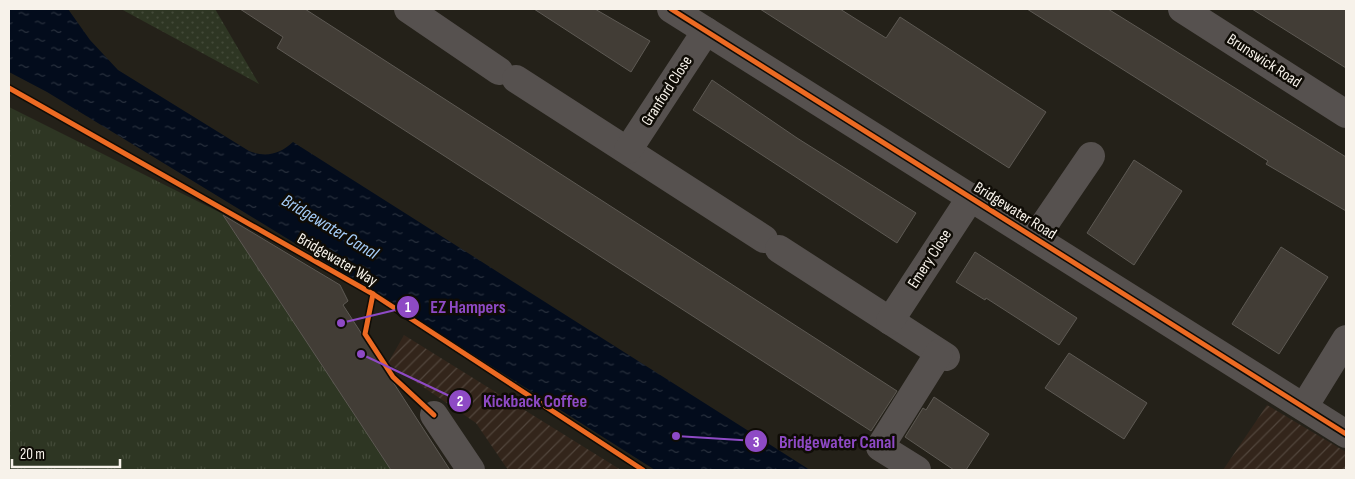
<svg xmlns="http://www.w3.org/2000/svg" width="1355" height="479" font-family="'Sofia Sans Condensed',sans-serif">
	<defs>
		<pattern id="industrial-furrows" width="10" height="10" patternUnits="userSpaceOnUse" patternTransform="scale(1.25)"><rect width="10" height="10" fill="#33251b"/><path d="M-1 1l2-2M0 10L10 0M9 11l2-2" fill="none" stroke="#51453c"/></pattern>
		<pattern id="grass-dots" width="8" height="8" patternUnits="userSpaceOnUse" patternTransform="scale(1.25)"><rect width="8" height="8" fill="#2e3623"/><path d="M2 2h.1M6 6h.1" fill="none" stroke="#434a38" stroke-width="1.8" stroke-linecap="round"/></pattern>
		<pattern id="park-tufts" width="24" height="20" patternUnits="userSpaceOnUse" patternTransform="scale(1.25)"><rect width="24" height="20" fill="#2e3623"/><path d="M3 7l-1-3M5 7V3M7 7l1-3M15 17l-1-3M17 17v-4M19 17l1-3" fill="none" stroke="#434a38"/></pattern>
		<pattern id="water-ripples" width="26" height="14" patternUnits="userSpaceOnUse" patternTransform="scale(1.25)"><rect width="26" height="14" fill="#030c1c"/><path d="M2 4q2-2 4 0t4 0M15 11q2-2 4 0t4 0" fill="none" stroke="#28303d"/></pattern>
	</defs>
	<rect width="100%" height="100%" fill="#242119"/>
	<!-- industrial -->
	<g fill="url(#industrial-furrows)">
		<path d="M404,335L621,470H508L476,423L388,363Z"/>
		<path d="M1267,405L1346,452V470H1223Z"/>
	</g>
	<!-- grass -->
	<path fill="url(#grass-dots)" d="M121,9H215L259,84Z"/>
	<!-- park -->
	<path fill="url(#park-tufts)" d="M9,107L223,214L391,470H9Z"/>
	<!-- water -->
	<path fill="url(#water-ripples)" d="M9,9H68L90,40L118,70L249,151C266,158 280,154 293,142L810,470H655L373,291L47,92L9,72Z"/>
	<!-- building -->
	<g fill="#423d36" stroke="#5d5953">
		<path d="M240,9H305L897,391L871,431L277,48L283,37Z"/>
		<path d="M534,9H595L650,41L631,72Z"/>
		<path d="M760,9H840L886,38L900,17L1046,112L1009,168Z"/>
		<path d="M1027,9H1108L1346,157V211L1266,164L1268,161Z"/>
		<path d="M1252,9H1346V68Z"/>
		<path d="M712,80L797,138L916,213L897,243L693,110Z"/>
		<path d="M1134,160L1182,191L1134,265L1087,233Z"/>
		<path d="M223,215L340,285L348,301L343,305L450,470H391Z"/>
		<path d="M1281,247L1328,277L1279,354L1232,324Z"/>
		<path d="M975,252L1077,318L1059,345L986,298L985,300L956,282Z"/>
		<path d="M1069,353L1147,403L1124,439L1045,388Z"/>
		<path d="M934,397L989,434L966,470H954L905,437L923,408L926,410Z"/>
	</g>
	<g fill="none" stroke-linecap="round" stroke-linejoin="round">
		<!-- minor -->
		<g stroke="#56514f" stroke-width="28">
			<path d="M408,9L499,71"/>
			<path d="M671,9L1346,434"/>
			<path d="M1182,9L1346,114"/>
			<path d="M516,79L764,239"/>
			<path d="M628,150L706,31"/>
			<path d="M1035,238L1091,156"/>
			<path d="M779,249L946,357"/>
			<path d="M890,321L971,197"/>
			<path d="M1304,407L1346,339"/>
			<path d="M434,415L471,470"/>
			<path d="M917,470L880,447L939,353"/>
		</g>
		<!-- cycleway casing -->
		<g stroke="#0f0c06" stroke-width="8">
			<g id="cycleway">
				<path d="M671,9L1346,434"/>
				<path d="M9,88L373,294L643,470"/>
				<path d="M373,294L365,334L393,377L434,415"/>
			</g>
		</g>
		<!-- cycleway -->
		<use href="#cycleway" stroke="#ed6a23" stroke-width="5"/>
	</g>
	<g text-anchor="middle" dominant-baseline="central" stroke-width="5" stroke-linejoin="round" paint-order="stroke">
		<!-- street labels -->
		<g font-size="16" fill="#f7f2ea" stroke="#0f0c06">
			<text transform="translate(1264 61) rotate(33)">Brunswick Road</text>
			<text transform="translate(667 91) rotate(-57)">Granford Close</text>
			<text transform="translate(1015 211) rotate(32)">Bridgewater Road</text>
			<text transform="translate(930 259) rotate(-57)">Emery Close</text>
			<text transform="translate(337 260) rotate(30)">Bridgewater Way</text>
		</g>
		<!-- water labels -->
		<g font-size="18" font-style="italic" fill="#a5cdf9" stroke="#0f0c06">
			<text transform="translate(330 227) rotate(31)">Bridgewater Canal</text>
		</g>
	</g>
	<!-- callouts -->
	<path fill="none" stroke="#8e4ac5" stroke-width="2" d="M341 323L408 307M361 354L460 401M676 436L756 441"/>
	<g fill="#8e4ac5" stroke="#0f0c06" stroke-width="2">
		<circle cx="341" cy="323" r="5"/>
		<circle cx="361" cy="354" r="5"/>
		<circle cx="676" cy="436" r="5"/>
		<circle cx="408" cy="307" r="12"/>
		<circle cx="460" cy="401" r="12"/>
		<circle cx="756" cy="441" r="12"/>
	</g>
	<g font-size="15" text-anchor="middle" font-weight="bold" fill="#fff">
		<text x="408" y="312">1</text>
		<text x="460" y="406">2</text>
		<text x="756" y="447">3</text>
	</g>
	<g font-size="18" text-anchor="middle" font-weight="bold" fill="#8e4ac5" stroke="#0f0c06" stroke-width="5" stroke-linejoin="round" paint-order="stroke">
		<text x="468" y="313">EZ Hampers</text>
		<text x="535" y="407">Kickback Coffee</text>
		<text x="837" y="448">Bridgewater Canal</text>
	</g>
	<!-- border -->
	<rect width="1355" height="479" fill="none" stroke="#f7f2ea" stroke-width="20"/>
	<!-- scale -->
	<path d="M12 459v8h108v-8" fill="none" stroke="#f7f2ea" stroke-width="2.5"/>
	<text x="20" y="459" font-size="15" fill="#f7f2ea" stroke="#0f0c06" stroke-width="4" paint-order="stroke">20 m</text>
</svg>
